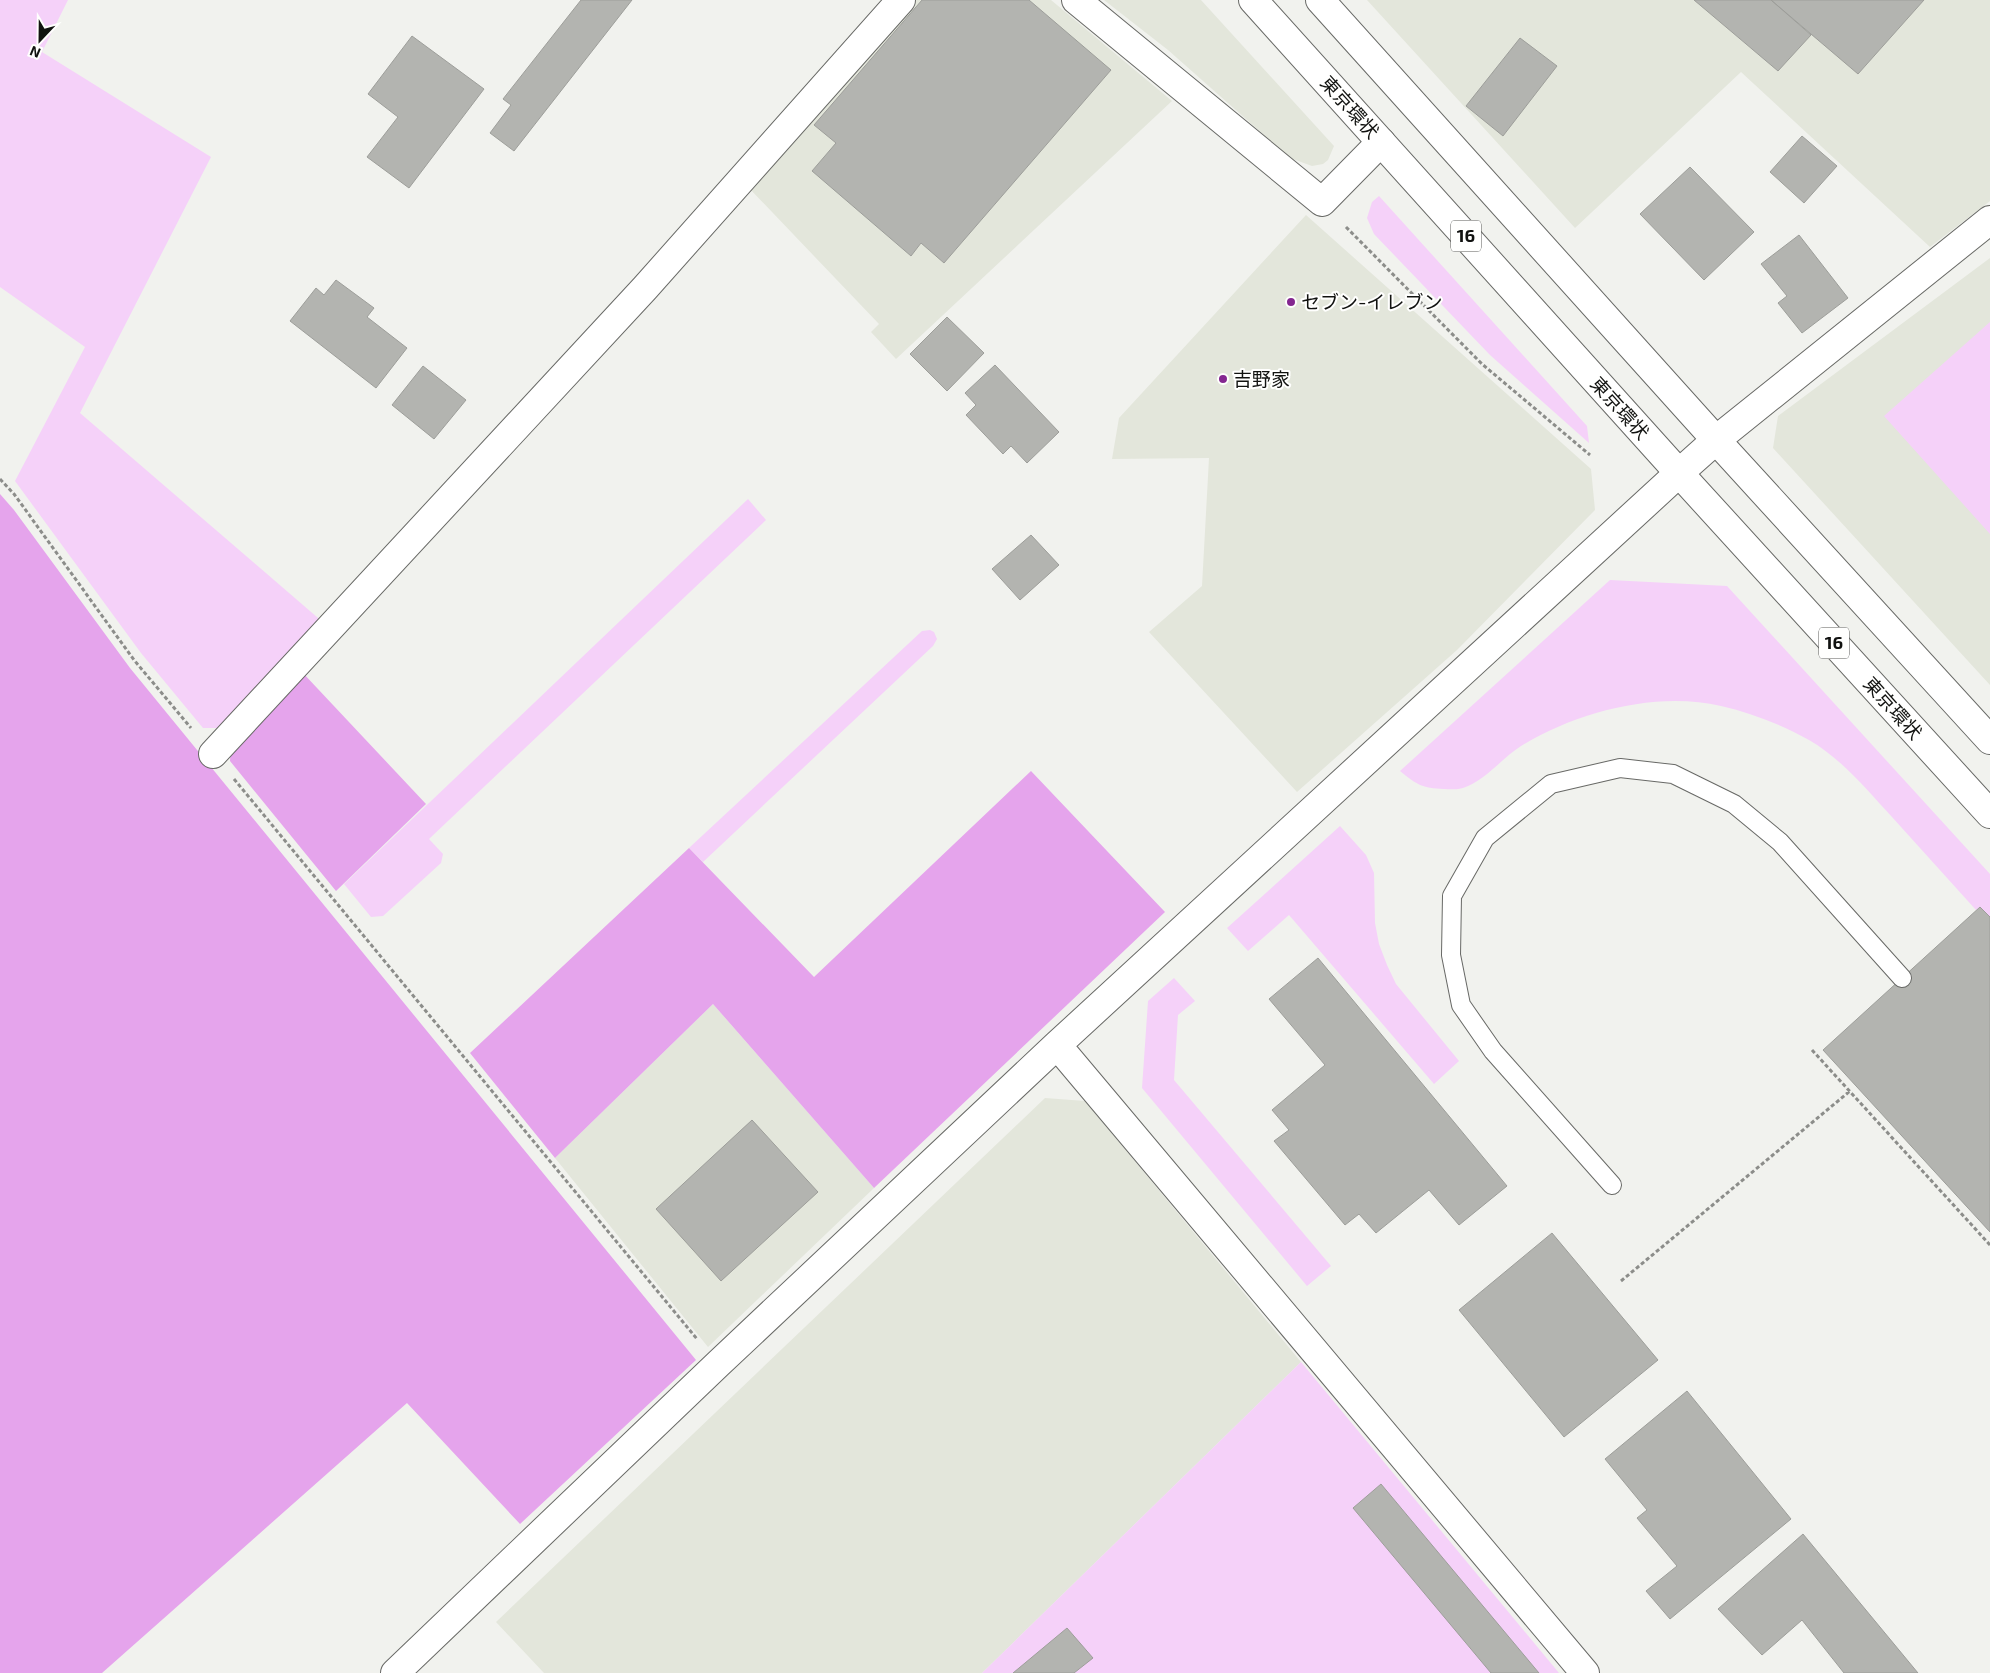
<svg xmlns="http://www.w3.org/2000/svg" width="1990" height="1673" font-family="'Exo 2','Noto Sans JP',sans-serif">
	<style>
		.built { fill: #e3e6db }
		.green { fill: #f5d1f9 }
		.forest { fill: #e5a4ec }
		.building { fill: #b3b4b0; stroke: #9d9e9a }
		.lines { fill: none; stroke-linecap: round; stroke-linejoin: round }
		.service-casing { stroke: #686966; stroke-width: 20 }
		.minor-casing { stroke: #686966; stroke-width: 30 }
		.tertiary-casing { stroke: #686966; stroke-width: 30 }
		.trunk-casing { stroke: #686966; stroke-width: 30 }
		.path { stroke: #8c8d8a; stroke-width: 3; stroke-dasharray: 4 2.5; stroke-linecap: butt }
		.service { stroke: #fff; stroke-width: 18 }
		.minor { stroke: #fff; stroke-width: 28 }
		.tertiary { stroke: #fff; stroke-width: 28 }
		.trunk { stroke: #fff; stroke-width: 28 }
		.poi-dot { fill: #842690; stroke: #fffffe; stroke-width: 2 }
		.labels { text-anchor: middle; stroke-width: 4; stroke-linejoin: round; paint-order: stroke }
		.shield { fill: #fffffe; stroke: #585957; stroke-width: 1 }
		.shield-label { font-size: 18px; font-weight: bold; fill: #111210 }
		.street-label { font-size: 19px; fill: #111210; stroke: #fffffe }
		.poi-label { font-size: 19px; fill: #111210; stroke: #fffffe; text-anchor: start }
	</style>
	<rect width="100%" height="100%" fill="#f1f2ee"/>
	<path class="built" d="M 915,0 L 1051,0 L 1172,101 L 896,359 L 871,332 L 879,324 L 749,188 Z
		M 1104,0 L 1201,0 L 1334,146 L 1328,160 L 1323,164 L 1312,166 L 1290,158 L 1168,50 Z
		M 1367,0 L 1990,0 L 1990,201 L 1930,247 L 1741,72 L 1575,228 Z
		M 1306,215 L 1591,469 L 1595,510 L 1457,650 L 1297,792 L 1149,632 L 1202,586 L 1209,458 L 1112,459 L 1119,418 Z
		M 1990,258 L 1990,685 L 1773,448 L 1778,416 Z
		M 713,1004 L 874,1188 L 708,1347 L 555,1158 Z
		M 1045,1098 L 1085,1101 L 1301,1362 L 982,1673 L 544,1673 L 496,1622 Z"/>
	<path class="green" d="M 0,0 L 68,0 L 42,52 L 211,157 L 80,413 L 325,624 L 221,728 L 203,728 L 141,653 L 15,481 L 85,347 L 0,287 Z
		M 1379,196 L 1587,426 L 1589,443 L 1490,355 L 1374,234 L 1367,218 L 1372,202 Z
		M 1990,322 L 1990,534 L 1884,416 Z
		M 748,499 L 766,520 L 429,839 L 443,854 L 441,863 L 383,916 L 371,917 L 344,884 Z
		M 1610,580 L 1727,586 L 1990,874 L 1990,917 L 1980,907 L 1976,910 C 1948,879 1920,848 1892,817 C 1867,790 1842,759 1809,740 C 1782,725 1752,713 1721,706 C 1656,691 1577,712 1521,746 C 1502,758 1485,781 1463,788 C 1457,790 1450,789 1444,789 C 1422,788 1417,785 1400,771 Z
		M 930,630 L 934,632 L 937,639 L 933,646 L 703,862 L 689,848 L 922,631 Z
		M 1340,826 L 1366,855 L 1374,873 L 1375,923 L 1379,944 L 1387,965 L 1396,984 L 1459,1061 L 1434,1084 L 1289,915 L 1248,951 L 1227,928 Z
		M 1174,978 L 1195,1001 L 1178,1015 L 1174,1080 L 1331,1266 L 1307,1286 L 1142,1088 L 1148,1001 Z
		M 1301,1362 L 1559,1673 L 982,1673 Z"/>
	<path class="forest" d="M 0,494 L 14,510 L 130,668 L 696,1360 L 520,1524 L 407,1403 L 102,1673 L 0,1673 Z
		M 302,672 L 426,804 L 336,891 L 230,761 L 231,743 Z
		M 1031,771 L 1165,912 L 874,1188 L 713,1004 L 555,1158 L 470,1053 L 689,848 L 814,977 Z"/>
	<path class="building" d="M 581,0 L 632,0 L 514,151 L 490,133 L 511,105 L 503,99 Z
		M 922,0 L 1029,0 L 1111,70 L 944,263 L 921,243 L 911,256 L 812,171 L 836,143 L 814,125 Z
		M 1694,0 L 1771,0 L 1811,35 L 1778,71 Z
		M 1771,0 L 1924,0 L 1858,74 Z
		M 412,36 L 484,89 L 409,188 L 367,157 L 398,117 L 368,94 Z
		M 1520,38 L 1557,66 L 1503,136 L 1466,106 Z
		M 1802,136 L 1837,166 L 1804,203 L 1770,172 Z
		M 1690,167 L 1754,232 L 1704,280 L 1640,214 Z
		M 1799,235 L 1848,298 L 1802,333 L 1778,303 L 1787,296 L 1761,264 Z
		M 336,280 L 374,308 L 367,317 L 407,348 L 376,388 L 290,321 L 316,288 L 324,295 Z
		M 947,317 L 984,353 L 947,391 L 910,354 Z
		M 995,365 L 1059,432 L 1027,463 L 1011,446 L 1003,454 L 966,415 L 976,405 L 965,393 Z
		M 423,366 L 466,400 L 434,439 L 392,405 Z
		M 1031,535 L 1059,565 L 1020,600 L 992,569 Z
		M 1980,907 L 1990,917 L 1990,1232 L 1823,1050 Z
		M 1318,958 L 1507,1186 L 1459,1225 L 1429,1190 L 1376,1233 L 1359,1214 L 1345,1225 L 1274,1141 L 1289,1130 L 1272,1110 L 1325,1065 L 1269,999 Z
		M 752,1120 L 818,1192 L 721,1281 L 656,1209 Z
		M 1552,1233 L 1658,1360 L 1564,1437 L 1459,1310 Z
		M 1687,1391 L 1791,1519 L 1670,1619 L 1646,1591 L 1677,1566 L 1637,1518 L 1647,1510 L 1605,1459 Z
		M 1381,1484 L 1539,1673 L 1491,1673 L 1353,1508 Z
		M 1803,1534 L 1918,1673 L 1844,1673 L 1802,1620 L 1762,1655 L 1718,1609 Z
		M 1067,1628 L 1093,1658 L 1074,1673 L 1013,1673 Z"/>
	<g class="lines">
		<defs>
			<path id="service" d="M 1612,1185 L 1493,1051 L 1461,1005 L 1451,955 L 1452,896 L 1485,838 L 1551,784 L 1620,768 L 1673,774 L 1734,804 L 1780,842 L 1902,978"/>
			<path id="minor" d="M 1076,0 L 1322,202 L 1381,142
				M 213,754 L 645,288 L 901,0"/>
			<path id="tertiary" d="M 1057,1045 L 1585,1673
				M 395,1673 L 718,1364 L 1057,1045 L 1679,473 L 1716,440 L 1990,220"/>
			<path id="trunk" d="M 1253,0 L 1679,473 L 1990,814
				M 1320,0 L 1716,440 L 1990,740"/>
		</defs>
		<use href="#service" class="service-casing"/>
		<use href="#minor" class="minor-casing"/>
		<use href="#tertiary" class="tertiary-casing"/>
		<use href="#trunk" class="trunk-casing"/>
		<path class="path" d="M 1346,227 L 1482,364 L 1590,455
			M 0,479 L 14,494 L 134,660 L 191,728
			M 234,779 L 697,1339
			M 1812,1050 L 1990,1245
			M 1621,1281 L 1850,1091"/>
		<use href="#service" class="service"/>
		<use href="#minor" class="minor"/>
		<use href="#tertiary" class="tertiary"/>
		<use href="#trunk" class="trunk"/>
	</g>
	<g class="poi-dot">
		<circle cx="1291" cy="302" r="5"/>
		<circle cx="1223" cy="379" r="5"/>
	</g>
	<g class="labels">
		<g class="shield">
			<rect x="1451" y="220.5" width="30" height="31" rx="4"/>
			<rect x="1819" y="627.5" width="30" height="31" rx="4"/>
		</g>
		<g class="shield-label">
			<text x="1466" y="242">16</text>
			<text x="1834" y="649">16</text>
		</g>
		<g class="street-label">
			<text transform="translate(1350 107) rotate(48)" y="7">東京環状</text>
			<text transform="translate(1620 408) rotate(48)" y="7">東京環状</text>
			<text transform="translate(1893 708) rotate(48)" y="7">東京環状</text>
		</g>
		<g class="poi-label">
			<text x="1301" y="309">セブン-イレブン</text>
			<text x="1233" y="386">吉野家</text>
		</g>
	</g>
	<g transform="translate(40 40) rotate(202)" stroke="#fffffe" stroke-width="4" paint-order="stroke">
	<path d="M0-4L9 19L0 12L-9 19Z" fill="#111210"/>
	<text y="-8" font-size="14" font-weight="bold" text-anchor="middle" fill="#111210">N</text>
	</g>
</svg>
